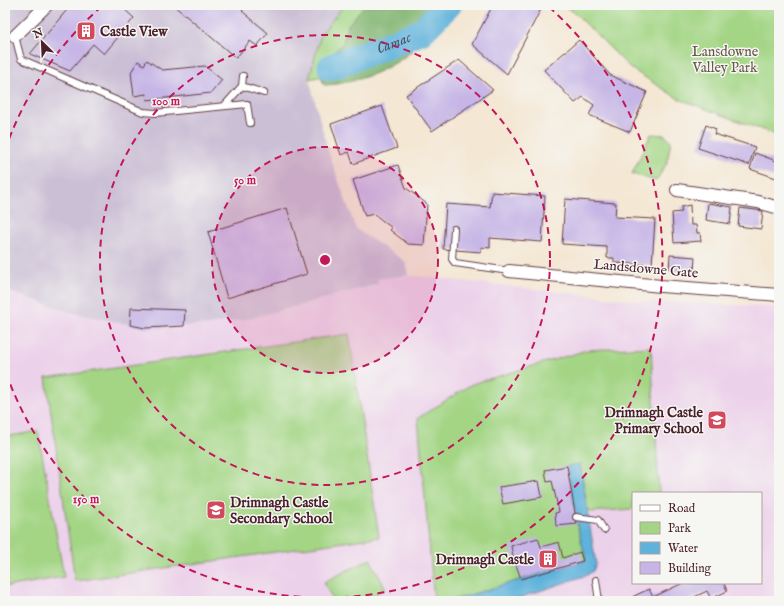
<svg xmlns="http://www.w3.org/2000/svg" width="784" height="606" font-family="'IM FELL English',serif">
	<style>
		.built { fill: #ecd1ea }
		.industrial { fill: #cbbfd5 }
		.green { fill: #a3d584; stroke: #767a58 }
		.forest { fill: #82b672; stroke: #666a4e }
		.water { fill: #5fb2db; stroke: #546883 }
		.lines { fill: none; stroke-linecap: round; stroke-linejoin: round }
		.river { stroke: #5fb2db; stroke-width: 27 }
		.building { fill: #c6b5e6 }
		.service-casing { stroke: #643d44; stroke-width: 8 }
		.minor-casing { stroke: #643d44; stroke-width: 14 }
		.service { stroke: #fff; stroke-width: 6 }
		.minor { stroke: #fff; stroke-width: 12 }
		.ring { fill: none; stroke: #c2185b; stroke-width: 2; stroke-dasharray: 7 5 }
		.labels { text-anchor: middle; stroke-width: 3; stroke-linejoin: round; paint-order: stroke }
		.poi-label { font-size: 14px; font-weight: bold; fill: #4a1f2b; stroke: #f6f6f2; text-anchor: start }
		.park-label { font-size: 14px; fill: #655646; stroke: #f6f6f2 }
		.street-label { font-size: 14px; fill: #4a1f2b; stroke: #f6f6f2 }
		.water-label { font-size: 15px; font-style: italic; fill: #515269; stroke: #f6f6f2 }
		.centre { fill: #c2185b; stroke: #f6f6f2; stroke-width: 2 }
		.ring-label { font-size: 12px; text-anchor: middle; font-weight: bold; fill: #c2185b; stroke: #f6f6f2; stroke-width: 3; stroke-linejoin: round; paint-order: stroke }
	</style>
	<rect width="100%" height="100%" fill="#f6f6f2"/>
	<filter id="ink" filterUnits="userSpaceOnUse"><feTurbulence type="fractalNoise" baseFrequency=".025" numOctaves="2"/><feDisplacementMap in="SourceGraphic" scale="8" xChannelSelector="R" yChannelSelector="G"/><feConvolveMatrix kernelMatrix="1 2 1 2 8 2 1 2 1" color-interpolation-filters="sRGB"/></filter>
	<filter id="wash" filterUnits="userSpaceOnUse"><feTurbulence type="fractalNoise" baseFrequency=".012" numOctaves="4" result="noise"/><feDisplacementMap in="SourceGraphic" scale="16" xChannelSelector="R" yChannelSelector="G"/><feGaussianBlur stdDeviation="0.9" result="paint"/><feColorMatrix in="noise" values="0 0 0 0 0 0 0 0 0 0 0 0 0 0 0 0 0 1.4 0 .05"/><feComposite in="paint" operator="in"/></filter>
	<g filter="url(#wash)">
		<rect width="100%" height="100%" fill="#f4e7d3"/>
		<path class="built" d="M 408,275 L 650,302 L 662,302 L 779,307 L 779,601 L 510,601 L 587,575 L 593,571 L 588,512 L 633,509 L 633,583 L 761,583 L 761,493 L 659,493 L 651,347 L 418,418 L 434,601 L 5,601 L 5,290 L 66,311 L 145,328 L 207,325 L 252,318 L 378,284 L 376,279 Z"/>
		<path class="industrial" d="M 5,5 L 344,5 L 321,34 L 309,79 L 329,154 L 356,229 L 406,262 L 408,275 L 377,279 L 378,284 L 252,318 L 207,325 L 145,328 L 66,311 L 5,290 Z"/>
		<path class="green" d="M 344,5 L 464,5 L 450,21 L 381,64 L 309,79 L 321,34 Z
			M 562,5 L 779,5 L 779,136 L 679,99 L 630,68 L 575,13 Z
			M 651,134 L 664,135 L 671,141 L 667,163 L 656,181 L 632,174 Z
			M 349,334 L 379,537 L 75,581 L 46,378 Z
			M 651,347 L 659,493 L 633,493 L 633,509 L 588,512 L 580,465 L 577,524 L 586,560 L 450,601 L 434,601 L 418,418 L 472,384 L 587,350 Z
			M 38,431 L 64,577 L 5,587 L 5,437 Z
			M 370,559 L 386,589 L 362,601 L 333,601 L 324,582 Z"/>
		<path class="forest" d="M 365,5 L 432,5 L 434,23 C 430,29 427,36 422,41 C 399,67 358,84 324,85 L 321,77 L 326,61 L 343,43 L 348,25 Z"/>
		<path class="water" d="M 580,464 L 596,564 L 593,571 L 587,575 L 510,601 L 450,601 L 586,560 L 577,524 L 567,466 Z"/>
		<g class="lines">
			<path class="river" id="s1" d="M 331,67 L 421,32 L 448,5"/>
		</g>
		<g id="blocks">
			<path class="building" d="M 71,5 L 126,5 L 123,8 L 134,18 L 104,54 L 93,44 L 70,71 L 30,54 Z
				M 173,5 L 244,5 L 246,7 L 242,11 L 268,33 L 257,46 L 250,41 L 236,58 Z
				M 493,5 L 534,5 L 541,9 L 507,74 L 472,44 Z
				M 579,40 L 610,75 L 647,92 L 630,132 L 589,115 L 594,105 L 583,97 L 575,103 L 544,70 Z
				M 147,60 L 162,70 L 205,66 L 222,80 L 211,93 L 147,100 L 146,94 L 134,96 L 131,72 L 138,61 L 144,65 Z
				M 459,60 L 493,90 L 432,131 L 406,95 Z
				M 382,106 L 397,148 L 353,164 L 349,152 L 341,155 L 331,124 Z
				M 706,125 L 716,129 L 714,134 L 755,147 L 749,165 L 698,148 Z
				M 755,153 L 779,162 L 779,179 L 750,169 Z
				M 398,165 L 406,188 L 427,204 L 424,245 L 408,244 L 390,230 L 392,228 L 374,214 L 365,216 L 353,180 Z
				M 492,192 L 545,196 L 542,242 L 490,238 L 490,248 L 481,247 L 481,252 L 443,249 L 446,204 L 490,207 Z
				M 565,199 L 616,203 L 615,217 L 655,219 L 652,265 L 614,263 L 614,258 L 607,258 L 607,247 L 562,244 Z
				M 708,203 L 732,207 L 730,224 L 706,220 Z
				M 690,205 L 691,225 L 696,225 L 697,233 L 700,233 L 701,241 L 674,243 L 672,213 L 682,212 L 681,207 Z
				M 287,208 L 307,274 L 227,298 L 208,232 Z
				M 740,208 L 763,211 L 761,229 L 738,226 Z
				M 670,255 L 695,257 L 694,271 L 669,269 Z
				M 131,308 L 185,310 L 184,326 L 145,328 L 130,325 Z
				M 567,466 L 577,524 L 556,526 L 555,513 L 559,512 L 552,481 L 547,482 L 545,470 Z
				M 539,481 L 542,497 L 503,504 L 499,487 Z
				M 538,538 L 541,547 L 559,542 L 563,558 L 580,552 L 583,561 L 521,579 L 513,556 L 511,546 Z
				M 683,583 L 724,583 L 727,591 L 711,599 L 707,591 L 686,601 L 634,601 L 632,597 L 649,589 L 653,597 Z"/>
		</g>
	</g>
	<g filter="url(#ink)">
		<use href="#blocks" fill-opacity="0" stroke="#643d44" stroke-width="1"/>
		<g class="lines">
			<defs>
				<path id="service" d="M 15,36 L 21,59 L 143,112 L 155,113 L 247,104 L 250,123
					M 242,86 L 243,76
					M 225,105 L 242,86 L 264,93
					M 454,229 L 452,259 L 455,263 L 509,271
					M 576,517 L 598,520 L 604,530
					M 596,580 L 599,601"/>
				<path id="minor" d="M 15,36 L 47,5
					M 677,190 L 758,202 L 779,208
					M 509,271 L 661,286 L 779,295"/>
			</defs>
			<use href="#service" class="service-casing"/>
			<use href="#minor" class="minor-casing"/>
			<use href="#service" class="service"/>
			<use href="#minor" class="minor"/>
		</g>
	</g>
	<circle cx="325" cy="260" r="113" fill="#c2185b" fill-opacity=".12"/>
	<g class="ring">
		<circle cx="325" cy="260" r="113"/>
		<circle cx="325" cy="260" r="225"/>
		<path d="M5 150A338 338 0 0 1 101 7M549 7A338 338 0 1 1 5 370"/>
	</g>
	<defs>
		<symbol id="building-square" viewBox="-11 -11 22 22"><rect x="-9" y="-9" width="18" height="18" rx="4" fill="#d1495b" stroke="#f6f6f2"/><path d="M-4-6H4V6H1V3H-1V6H-4ZM-2.5-4.3h1.7v1.8h-1.7ZM.8-4.3h1.7v1.8H.8ZM-2.5-1h1.7V.8h-1.7ZM.8-1h1.7V.8H.8Z" fill="#fff"/></symbol>
		<symbol id="school-square" viewBox="-11 -11 22 22"><rect x="-9" y="-9" width="18" height="18" rx="4" fill="#d1495b" stroke="#f6f6f2"/><path d="M0-5L7-2L0 1L-7-2ZM-4 1L0 2.5L4 1V4Q0 6-4 4Z" fill="#fff"/></symbol>
	</defs>
	<g fill-rule="evenodd">
		<use href="#building-square" x="75" y="20" width="22" height="22"/>
		<use href="#school-square" x="706" y="409" width="22" height="22"/>
		<use href="#school-square" x="205" y="499" width="22" height="22"/>
		<use href="#building-square" x="537" y="548" width="22" height="22"/>
	</g>
	<g class="labels">
		<g class="poi-label">
			<text x="100" y="36">Castle View</text>
			<text x="703" y="417" text-anchor="end">Drimnagh Castle<tspan x="703" dy="16">Primary School</tspan></text>
			<text x="230" y="507">Drimnagh Castle<tspan x="230" dy="16">Secondary School</tspan></text>
			<text x="534" y="564" text-anchor="end">Drimnagh Castle</text>
		</g>
		<g class="park-label">
			<text x="725" y="56">Lansdowne<tspan x="725" dy="16">Valley Park</tspan></text>
		</g>
		<g class="street-label">
			<text transform="translate(646 268) rotate(5)" y="5">Landsdowne Gate</text>
		</g>
		<g class="water-label">
			<text dy="5" stroke="none"><textPath href="#s1" startOffset="67">Camac</textPath></text>
		</g>
	</g>
	<circle cx="325" cy="260" r="6" class="centre"/>
	<g class="ring-label">
		<text x="166" y="105">100 m</text>
		<text x="245" y="184">50 m</text>
		<text x="86" y="503">150 m</text>
	</g>
	<rect width="784" height="606" fill="none" stroke="#f6f6f2" stroke-width="20"/>
	<rect x="632" y="492" width="130" height="92" fill="#f6f6f2" stroke="#b1a0a2"/>
	<rect x="640" y="505" width="20" height="6" fill="#ffffff" stroke="#b1a0a2"/>
	<text x="668" y="512" font-size="12" fill="#4a1f2b">Road</text>
	<rect x="640" y="522" width="20" height="12" fill="#a3d584" stroke="#b1a0a2"/>
	<text x="668" y="532" font-size="12" fill="#4a1f2b">Park</text>
	<rect x="640" y="542" width="20" height="12" fill="#5fb2db" stroke="#b1a0a2"/>
	<text x="668" y="552" font-size="12" fill="#4a1f2b">Water</text>
	<rect x="640" y="562" width="20" height="12" fill="#c6b5e6" stroke="#b1a0a2"/>
	<text x="668" y="572" font-size="12" fill="#4a1f2b">Building</text>
	<g transform="translate(42 42) rotate(336)" stroke="#f6f6f2" stroke-width="3" paint-order="stroke">
	<path d="M0-3L7 15L0 10L-7 15Z" fill="#4a1f2b"/>
	<text y="-6" font-size="11" font-weight="bold" text-anchor="middle" fill="#4a1f2b">N</text>
	</g>
</svg>
